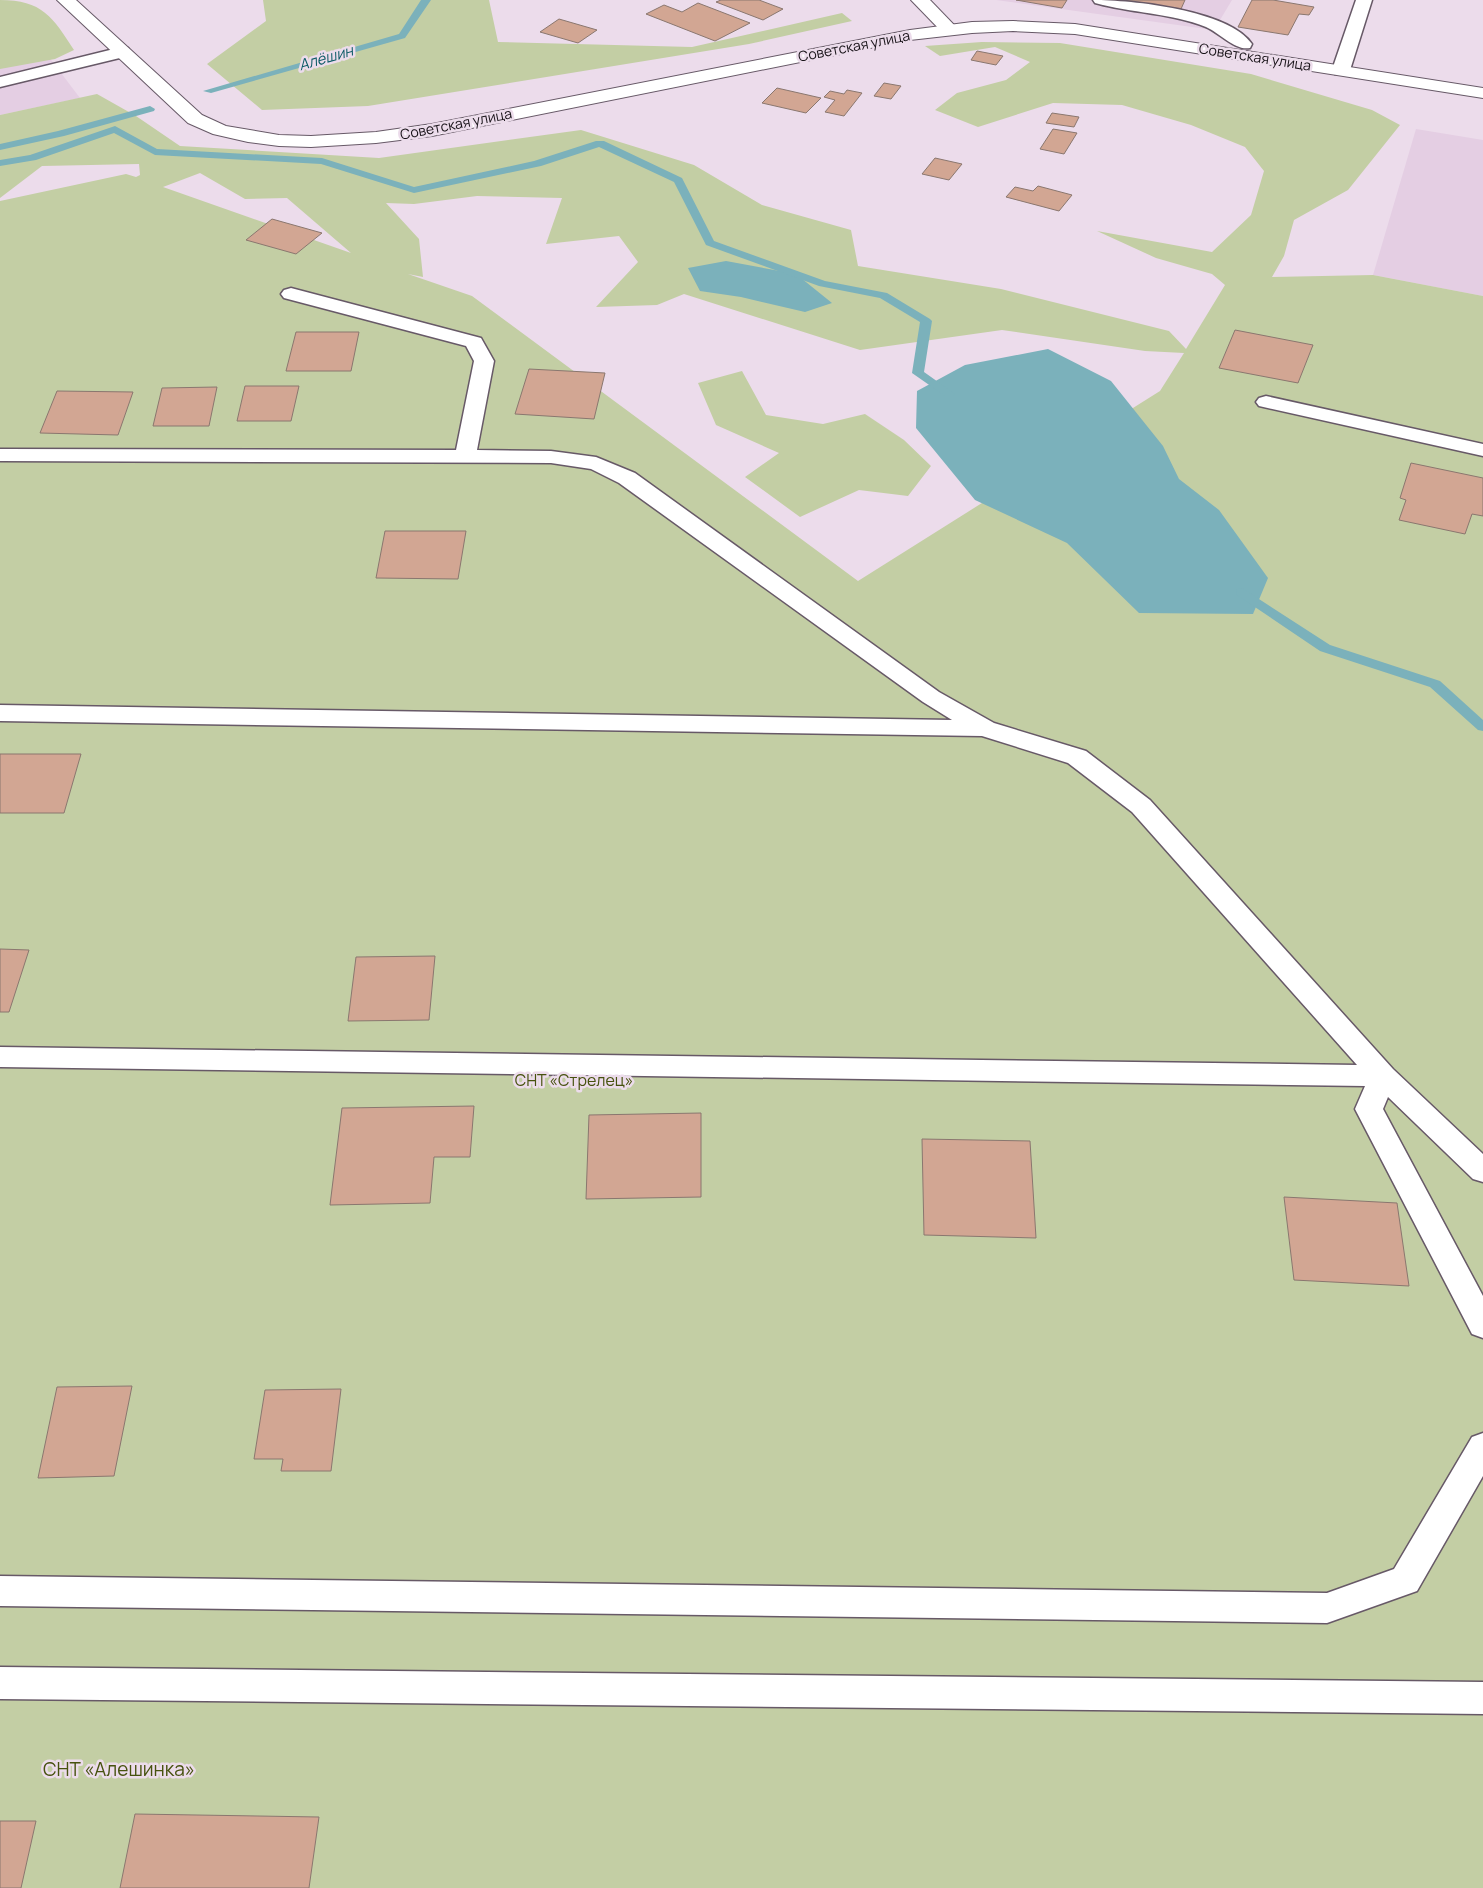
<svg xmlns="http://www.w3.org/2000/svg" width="1483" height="1888" font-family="Manrope,sans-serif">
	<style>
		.built { fill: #e4cee3 }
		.green { fill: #c3cea4; fill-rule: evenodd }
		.water { fill: #7bb1bb }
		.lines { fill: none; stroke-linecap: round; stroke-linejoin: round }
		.stream { fill: #7bb1bb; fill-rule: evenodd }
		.building { fill: #d2a693; stroke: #8a776f }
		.lane-casing { stroke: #675967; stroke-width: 3 }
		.street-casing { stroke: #675967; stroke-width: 2 }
		.secondary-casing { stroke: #675967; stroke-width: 2 }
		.lane { fill: #fff; fill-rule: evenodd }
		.street { fill: #fff; fill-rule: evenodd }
		.secondary { fill: #fff; fill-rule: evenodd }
		.labels { text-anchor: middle; stroke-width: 5; stroke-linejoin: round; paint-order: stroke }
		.far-street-label { font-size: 14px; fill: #161116; stroke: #ecdceb }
		.far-water-label { font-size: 15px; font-style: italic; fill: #0b5a65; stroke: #ecdceb }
		.park-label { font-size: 16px; fill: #47520f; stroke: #ecdceb }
		.near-park-label { font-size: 19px; fill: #47520f; stroke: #ecdceb }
	</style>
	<rect width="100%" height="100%" fill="#ecdceb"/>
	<path class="built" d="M 996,0 L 1232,0 L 1214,30 Z
		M 36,40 L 80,98 L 0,115 L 0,48 Z
		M 1416,129 L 1483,140 L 1483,296 L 1373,275 Z"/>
	<path class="green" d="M 0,0 C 42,0 53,17 74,50 L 55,59 L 0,69 Z
		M 263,0 L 489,0 L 498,42 L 692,47 L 842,13 L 852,21 L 749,44 L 368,106 L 262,110 L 207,64 L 266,21 Z
		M 982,42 L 1060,43 L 1251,74 L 1372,110 L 1400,125 L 1348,190 L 1294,220 L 1284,256 L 1272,277 L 1373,275 L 1483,296 L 1483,1888 L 0,1888 L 0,201 L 126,174 L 136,177 L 140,175 L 139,164 L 42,166 L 0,198 L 0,115 L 97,94 L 136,116 L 180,146 L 379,158 L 581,130 L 694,165 L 762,205 L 851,230 L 858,266 L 1001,289 L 1169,331 L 1186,349 L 1225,285 L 1212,274 L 1156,258 L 1097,231 L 1212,252 L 1251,215 L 1264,171 L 1245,147 L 1191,125 L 1122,105 L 1053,103 L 978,127 L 935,110 L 957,93 L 1006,80 L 1030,62 L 995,47 L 940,56 L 925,46 ZM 200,173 L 245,199 L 287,198 L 351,253 L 163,187 ZM 477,196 L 562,198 L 546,244 L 619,236 L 638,262 L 596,307 L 657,305 L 684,294 L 860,350 L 1002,330 L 1145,351 L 1184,353 L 1160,391 L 858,581 L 472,296 L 408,274 L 423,277 L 419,239 L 386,203 L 414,204 Z
		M 742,371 L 766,415 L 823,424 L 865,414 L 904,440 L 931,466 L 908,496 L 859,490 L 800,517 L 745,477 L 779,453 L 716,425 L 698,383 Z"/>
	<path class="water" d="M 726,261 L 796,274 L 832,303 L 805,312 L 741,297 L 700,291 L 688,268 Z
		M 1048,349 L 1111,381 L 1163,446 L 1179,479 L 1219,510 L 1268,578 L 1253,614 L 1139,613 L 1067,543 L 975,500 L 916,428 L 917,391 L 965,365 Z"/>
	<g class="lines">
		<path class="stream" d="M 421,0 L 431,0 L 405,38 L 211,93 L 203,91 L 399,34 Z
			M 150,106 L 155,109 L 154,111 L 64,136 L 0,150 L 0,144 L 58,131 Z
			M 115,126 L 157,149 L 322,158 L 414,187 L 534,161 L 596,141 L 604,141 L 682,178 L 714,241 L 825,281 L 887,293 L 930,319 L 932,321 L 924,372 L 955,394 L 953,396 L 945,396 L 912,373 L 920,322 L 880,298 L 819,286 L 706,245 L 674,182 L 599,147 L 541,166 L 414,193 L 321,164 L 155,155 L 114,133 L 36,160 L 0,166 L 0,160 L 30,155 Z
			M 1242,588 L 1330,645 L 1440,681 L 1483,720 L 1483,731 L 1478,730 L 1430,687 L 1320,651 L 1237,595 L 1236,592 L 1237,589 Z"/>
	</g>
	<path class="building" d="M 721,0 L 759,0 L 783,9 L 763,20 L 716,2 Z
		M 1016,0 L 1067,0 L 1062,8 Z
		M 1119,0 L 1185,0 L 1181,9 Z
		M 1252,0 L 1273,0 L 1314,7 L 1309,15 L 1299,14 L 1288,35 L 1238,27 Z
		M 698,3 L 750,23 L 715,41 L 646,14 L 664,5 L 682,12 Z
		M 559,19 L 597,30 L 578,43 L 540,32 Z
		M 977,51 L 1003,56 L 996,65 L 971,60 Z
		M 884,83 L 901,86 L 891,99 L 874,96 Z
		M 777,88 L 821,98 L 806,113 L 762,103 Z
		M 847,90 L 862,93 L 844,116 L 825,112 L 835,100 L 824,97 L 830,91 L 844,94 Z
		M 1052,113 L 1079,117 L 1074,127 L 1046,123 Z
		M 1053,129 L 1077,133 L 1064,154 L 1040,149 Z
		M 935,158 L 962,164 L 949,180 L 922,174 Z
		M 1038,186 L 1072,195 L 1059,211 L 1006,197 L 1015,187 L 1033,191 Z
		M 272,219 L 322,233 L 296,254 L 246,240 Z
		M 1235,330 L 1313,345 L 1298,383 L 1219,368 Z
		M 296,332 L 359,332 L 351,371 L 286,371 Z
		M 529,369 L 605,373 L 594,419 L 515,414 Z
		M 245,386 L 299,386 L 291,421 L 237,421 Z
		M 217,387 L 209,426 L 153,426 L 162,388 Z
		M 57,391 L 133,392 L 118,435 L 40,433 Z
		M 1411,463 L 1483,478 L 1483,516 L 1472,514 L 1465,534 L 1399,520 L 1406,500 L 1400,498 Z
		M 385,531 L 466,531 L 458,579 L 376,578 Z
		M 0,754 L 81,754 L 64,813 L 0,813 Z
		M 0,949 L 29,950 L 9,1012 L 0,1012 Z
		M 435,956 L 429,1020 L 348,1021 L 356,957 Z
		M 474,1106 L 470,1157 L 434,1157 L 430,1203 L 330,1205 L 342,1108 Z
		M 701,1113 L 701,1197 L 586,1199 L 589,1115 Z
		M 922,1139 L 1030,1141 L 1036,1238 L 924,1235 Z
		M 1284,1197 L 1397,1203 L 1409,1286 L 1294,1280 Z
		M 132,1386 L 114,1476 L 38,1478 L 57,1387 Z
		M 341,1389 L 331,1471 L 281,1471 L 283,1459 L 254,1459 L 265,1390 Z
		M 135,1814 L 319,1817 L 309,1888 L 120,1888 Z
		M 0,1821 L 36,1821 L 21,1888 L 0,1888 Z"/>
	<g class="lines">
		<defs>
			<path id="lane" d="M 1093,0 C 1132,0 1229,10 1252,44 L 1250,48 C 1235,51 1220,33 1206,27 C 1171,13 1131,13 1095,3 Z
				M 1356,0 L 1372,0 L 1350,70 L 1347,74 L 1335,74 L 1332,70 Z
				M 122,47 L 128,48 L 130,52 L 128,56 L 0,87 L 0,77 Z
				M 291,288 L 481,338 L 494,361 L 477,450 L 551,451 L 596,457 L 635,473 L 939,692 L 994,723 L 1086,751 L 1150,800 L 1393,1069 L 1483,1154 L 1483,1182 L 1473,1179 L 1388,1097 L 1383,1109 L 1483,1296 L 1483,1338 L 1472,1334 L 1355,1109 L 1365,1086 L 0,1067 L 0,1047 L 1357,1065 L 1132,812 L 1068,763 L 982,736 L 0,721 L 0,705 L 952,720 L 923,702 L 619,483 L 591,469 L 551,463 L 0,461 L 0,449 L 456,450 L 474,361 L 466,346 L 284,298 L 281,294 L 284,290 Z
				M 1266,396 L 1483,444 L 1483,456 L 1259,406 L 1256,402 L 1259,398 Z
				M 1483,1433 L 1483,1476 L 1417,1591 L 1327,1623 L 0,1606 L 0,1576 L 1327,1593 L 1394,1569 L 1472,1437 Z
				M 0,1667 L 1483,1682 L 1483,1714 L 0,1699 Z"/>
			<path id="street" d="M 911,0 L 930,0 L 958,29 L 955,33 L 943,33 Z"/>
			<path id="secondary" d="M 57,0 L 76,0 L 202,115 L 226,126 L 279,135 L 311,136 L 376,132 L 432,124 L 910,30 L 972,22 L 1013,21 L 1075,24 L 1483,88 L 1483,98 L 1075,34 L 1013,31 L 972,33 L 910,40 L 432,136 L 376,143 L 311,147 L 279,146 L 248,142 L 213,134 L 188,123 Z"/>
		</defs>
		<use href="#lane" class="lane-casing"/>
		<use href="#street" class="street-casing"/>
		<use href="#secondary" class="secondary-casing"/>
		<use href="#lane" class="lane"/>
		<use href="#street" class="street"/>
		<use href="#secondary" class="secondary"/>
	</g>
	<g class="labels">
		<g class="far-street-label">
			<text transform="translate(854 46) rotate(-11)" y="5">Советская улица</text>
			<text transform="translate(1255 57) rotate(9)" y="5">Советская улица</text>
			<text transform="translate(456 124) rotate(-11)" y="5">Советская улица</text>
		</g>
		<g class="far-water-label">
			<text transform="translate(326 58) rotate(-16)" y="5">Алёшин</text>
		</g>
		<g class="park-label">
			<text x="574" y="1086">СНТ «Стрелец»</text>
		</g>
		<g class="near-park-label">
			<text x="119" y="1776">СНТ «Алешинка»</text>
		</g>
	</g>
</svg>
